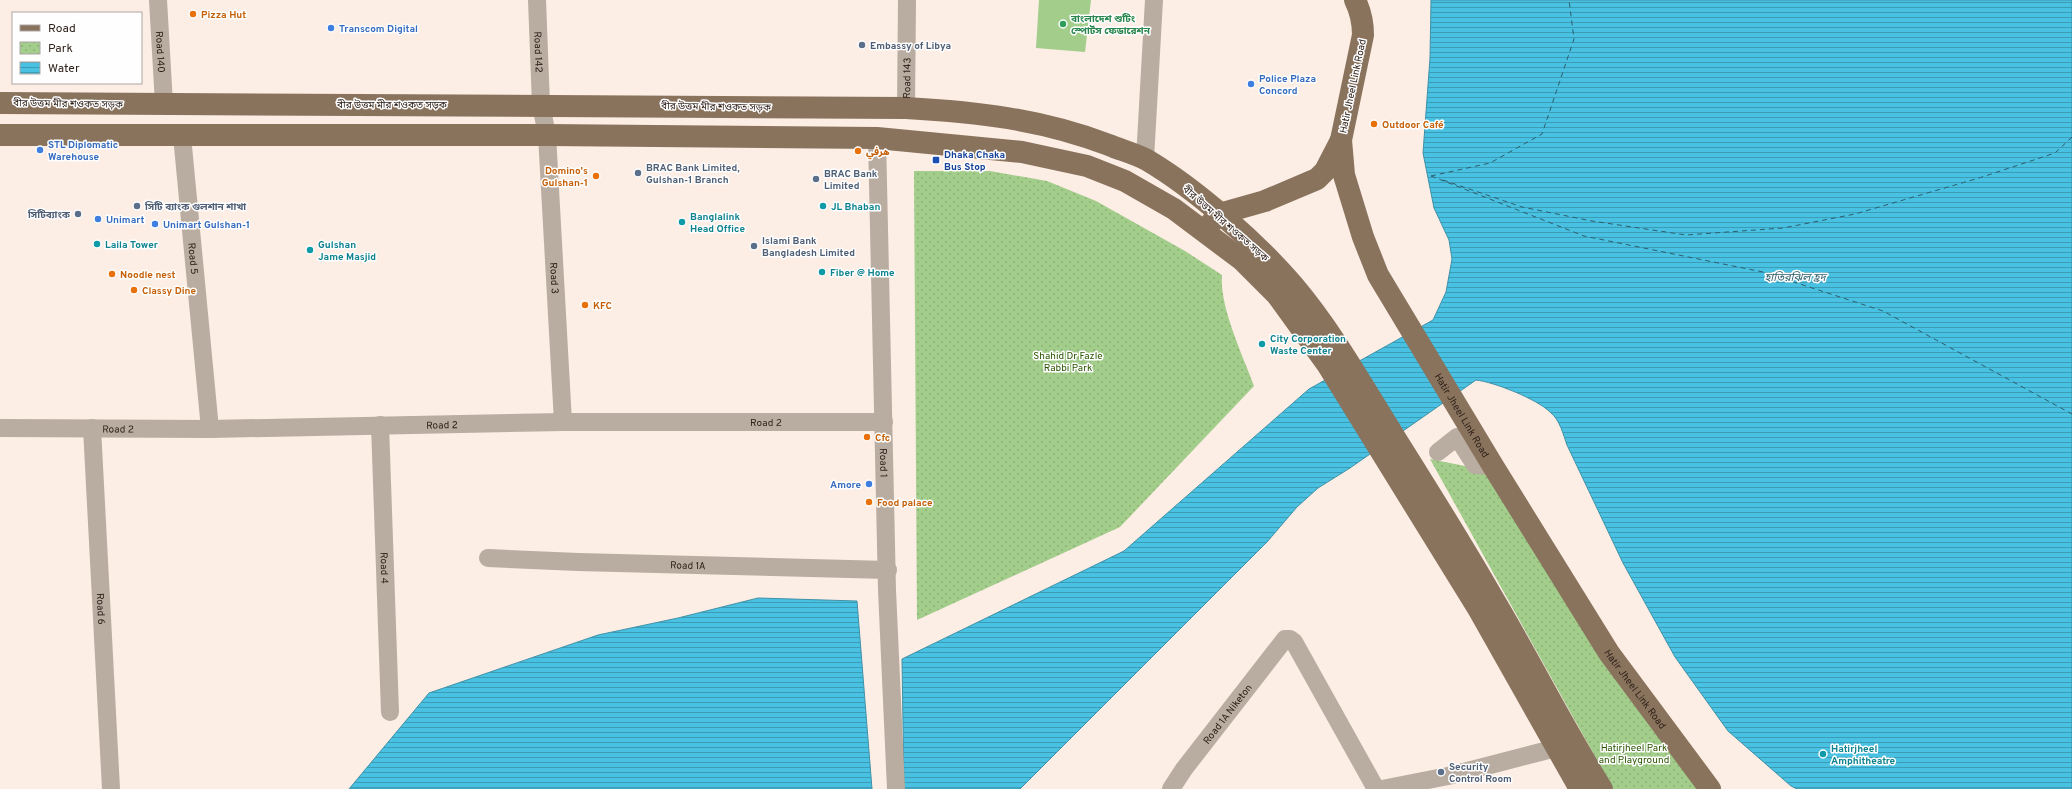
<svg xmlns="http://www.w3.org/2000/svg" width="2072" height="789" font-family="Overpass,'Noto Sans Arabic','Noto Sans Bengali',sans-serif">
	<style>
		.park { fill: url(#park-dots) }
		.pitch { fill: #a3cd8b }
		.water { fill: url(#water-rules); stroke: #4191a6 }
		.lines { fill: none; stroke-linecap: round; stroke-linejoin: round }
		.ferry { stroke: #2e5f6e; stroke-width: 1; stroke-dasharray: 5 4; stroke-linecap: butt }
		.minor { stroke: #b9aca0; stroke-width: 18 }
		.major { stroke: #89735d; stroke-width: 22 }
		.food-dot { fill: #e8710a; stroke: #fefefe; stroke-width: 1.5 }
		.leisure-dot { fill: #2e9e5b; stroke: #fefefe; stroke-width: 1.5 }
		.shop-dot { fill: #3f7fe0; stroke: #fefefe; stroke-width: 1.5 }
		.service-dot { fill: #5c6f8a; stroke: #fefefe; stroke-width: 1.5 }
		.transit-dot { fill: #1a4fb4; stroke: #fefefe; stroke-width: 1.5 }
		.culture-dot { fill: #0f9aa8; stroke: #fefefe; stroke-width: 1.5 }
		.labels { text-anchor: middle; stroke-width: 3; stroke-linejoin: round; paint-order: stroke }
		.food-label { font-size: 10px; font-weight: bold; fill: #c56008; stroke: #fefefe; text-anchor: start }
		.leisure-label { font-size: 10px; font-weight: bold; fill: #27864d; stroke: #fefefe; text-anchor: start }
		.shop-label { font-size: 10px; font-weight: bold; fill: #366cbe; stroke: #fefefe; text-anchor: start }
		.service-label { font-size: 10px; font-weight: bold; fill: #4e5e75; stroke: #fefefe; text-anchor: start }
		.street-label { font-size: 10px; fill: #30221b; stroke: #fefefe }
		.transit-label { font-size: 10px; font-weight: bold; fill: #164399; stroke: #fefefe; text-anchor: start }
		.culture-label { font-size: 10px; font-weight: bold; fill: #0d838f; stroke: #fefefe; text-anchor: start }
		.park-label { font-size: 10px; fill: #2a5400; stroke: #fefefe }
		.water-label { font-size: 11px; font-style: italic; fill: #2e5f6e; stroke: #fefefe }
	</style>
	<defs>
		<pattern id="park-dots" width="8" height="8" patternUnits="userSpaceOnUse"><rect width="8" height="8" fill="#a3cd8b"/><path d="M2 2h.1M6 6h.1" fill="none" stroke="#8db077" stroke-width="1.8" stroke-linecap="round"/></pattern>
		<pattern id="water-rules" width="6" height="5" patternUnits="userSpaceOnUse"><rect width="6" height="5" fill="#48c1e2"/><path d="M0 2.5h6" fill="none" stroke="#3c9cb6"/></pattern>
	</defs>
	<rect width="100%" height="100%" fill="#fcede5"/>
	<path class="park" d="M 914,171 L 990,171 L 1047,181 L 1096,201 L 1185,251 L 1222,275 C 1219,306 1243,356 1254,386 L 1120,527 L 917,620 Z
		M 1430,459 L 1485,470 L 1702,789 L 1613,789 Z"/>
	<path class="pitch" d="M 1039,0 L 1091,0 L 1085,52 L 1036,48 Z"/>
	<path class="water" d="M 1431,0 L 2072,0 L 2072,789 L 1797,789 L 1791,786 L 1728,731 L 1675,657 L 1623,563 L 1567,445 C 1563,434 1560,420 1550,412 C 1537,399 1494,382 1476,380 L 1350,468 L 1318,488 L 1297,507 L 1267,542 L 1020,789 L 904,789 L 902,659 L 1124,551 L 1309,389 L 1433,320 L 1446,292 L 1452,259 L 1449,240 L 1434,208 L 1423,153 L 1430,58 Z
		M 758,598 L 857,601 L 872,789 L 349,789 L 429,693 L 598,635 L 678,618 Z"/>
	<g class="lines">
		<path class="ferry" d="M 1431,176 L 1584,236 L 1763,272 L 1883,311 L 2072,414
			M 1431,176 L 1490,163 L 1542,134 L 1574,39 L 1569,0
			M 1443,180 L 1522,207 L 1592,221 L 1686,235 L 1783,228 L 1855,214 L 1979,178 L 2055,153 L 2072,137"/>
		<g class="minor">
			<path id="s1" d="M 158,0 L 164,104"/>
			<path id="s2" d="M 537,0 L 541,105 L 547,135 L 563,422"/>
			<path id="s3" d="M 906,108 L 907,0"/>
			<path id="s4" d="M 182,136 L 210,429"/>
			<path id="s5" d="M 877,138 L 887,590 L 896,789"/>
			<path d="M 1145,159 L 1154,0"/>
			<path id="s6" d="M 380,425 L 390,712"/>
			<path id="s7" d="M 0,428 L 210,429 L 563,422 L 884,422"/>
			<path id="s8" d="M 92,428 L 111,789"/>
			<path d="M 1438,452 L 1457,437 L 1475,465 L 1493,466"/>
			<path id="s9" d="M 488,558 L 578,562 L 888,570"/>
			<path id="s10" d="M 1171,789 L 1184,769 L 1285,639 L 1290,639 L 1294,642 L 1376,789"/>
			<path d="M 1382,789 L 1448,776 L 1556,748 L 1569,742"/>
		</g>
		<g class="major">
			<path id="s11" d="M 1355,0 C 1361,12 1363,21 1363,35 L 1341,140 L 1344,175 L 1363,237 L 1378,275 L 1493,466 L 1609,653 L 1710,789"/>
			<path d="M 0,103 L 906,108 C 977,112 1041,119 1109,145 C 1121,150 1136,154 1147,160 C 1196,189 1256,242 1293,285 C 1332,331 1362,385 1394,436 C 1428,490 1462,544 1494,600 C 1531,662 1563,727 1602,789"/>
			<path d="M 0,135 L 547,135 L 877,138 L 1022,152 L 1087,166 L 1125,181 L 1174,209 L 1242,260 L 1277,295 L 1327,364 L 1479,610 L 1580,789"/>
			<path d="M 1211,223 L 1219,214 L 1265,201 L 1317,179 L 1325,171 L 1341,140"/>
		</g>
	</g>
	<g class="food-dot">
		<circle cx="193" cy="14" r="4"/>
		<circle cx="1374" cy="124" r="4"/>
		<circle cx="858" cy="151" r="4"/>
		<circle cx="596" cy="176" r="4"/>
		<circle cx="112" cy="274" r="4"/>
		<circle cx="134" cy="290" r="4"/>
		<circle cx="585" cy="305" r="4"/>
		<circle cx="867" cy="437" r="4"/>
		<circle cx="869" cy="502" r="4"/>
	</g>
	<circle class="leisure-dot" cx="1063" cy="24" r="4"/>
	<g class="shop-dot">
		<circle cx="331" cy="28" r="4"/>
		<circle cx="1251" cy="84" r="4"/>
		<circle cx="40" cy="150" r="4"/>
		<circle cx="98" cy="219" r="4"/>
		<circle cx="155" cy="224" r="4"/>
		<circle cx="869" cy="484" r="4"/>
	</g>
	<g class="service-dot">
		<circle cx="862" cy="45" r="4"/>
		<circle cx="638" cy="173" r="4"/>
		<circle cx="816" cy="179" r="4"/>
		<circle cx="137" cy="206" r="4"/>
		<circle cx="78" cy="214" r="4"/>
		<circle cx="754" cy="246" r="4"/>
		<circle cx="1441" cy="772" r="4"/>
	</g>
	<rect class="transit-dot" x="932" y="156" width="8" height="8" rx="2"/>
	<g class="culture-dot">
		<circle cx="823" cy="206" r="4"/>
		<circle cx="682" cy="222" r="4"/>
		<circle cx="97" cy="244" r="4"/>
		<circle cx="310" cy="250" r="4"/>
		<circle cx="822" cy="272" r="4"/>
		<circle cx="1262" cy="344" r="4"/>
		<circle cx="1823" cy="754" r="4"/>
	</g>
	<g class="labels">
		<g class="food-label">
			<text x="201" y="18">Pizza Hut</text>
			<text x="1382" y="128">Outdoor Café</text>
			<text x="866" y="155">هرفي</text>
			<text x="588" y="174" text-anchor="end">Domino's<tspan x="588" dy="12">Gulshan-1</tspan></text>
			<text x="120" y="278">Noodle nest</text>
			<text x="142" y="294">Classy Dine</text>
			<text x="593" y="309">KFC</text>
			<text x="875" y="441">Cfc</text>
			<text x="877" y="506">Food palace</text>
		</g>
		<g class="leisure-label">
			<text x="1071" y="22">বাংলাদেশ শুটিং<tspan x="1071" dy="12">স্পোর্টস ফেডারেশন</tspan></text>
		</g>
		<g class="shop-label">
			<text x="339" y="32">Transcom Digital</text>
			<text x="1259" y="82">Police Plaza<tspan x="1259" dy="12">Concord</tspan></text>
			<text x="48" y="148">STL Diplomatic<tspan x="48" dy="12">Warehouse</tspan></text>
			<text x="106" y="223">Unimart</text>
			<text x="163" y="228">Unimart Gulshan-1</text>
			<text x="861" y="488" text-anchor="end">Amore</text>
		</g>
		<g class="service-label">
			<text x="870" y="49">Embassy of Libya</text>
			<text x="646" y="171">BRAC Bank Limited,<tspan x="646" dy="12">Gulshan-1 Branch</tspan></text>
			<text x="824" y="177">BRAC Bank<tspan x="824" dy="12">Limited</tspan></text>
			<text x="145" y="210">সিটি ব্যাংক গুলশান শাখা</text>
			<text x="70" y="218" text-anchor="end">সিটিব্যাংক</text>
			<text x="762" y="244">Islami Bank<tspan x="762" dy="12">Bangladesh Limited</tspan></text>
			<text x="1449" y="770">Security<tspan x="1449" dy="12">Control Room</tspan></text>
		</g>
		<g class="street-label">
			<text dy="4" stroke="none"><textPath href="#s1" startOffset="52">Road 140</textPath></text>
			<text dy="4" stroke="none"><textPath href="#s2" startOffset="52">Road 142</textPath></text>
			<text dy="4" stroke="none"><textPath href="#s3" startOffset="30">Road 143</textPath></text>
			<text transform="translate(1352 86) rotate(-78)" y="4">Hatir Jheel Link Road</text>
			<text transform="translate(68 103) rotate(1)" y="4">বীর উত্তম মীর শওকত সড়ক</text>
			<text x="392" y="108">বীর উত্তম মীর শওকত সড়ক</text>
			<text transform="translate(716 106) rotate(1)" y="4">বীর উত্তম মীর শওকত সড়ক</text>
			<text transform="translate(1226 223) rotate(41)" y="4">বীর উত্তম মীর শওকত সড়ক</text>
			<text dy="4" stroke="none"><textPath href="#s4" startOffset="123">Road 5</textPath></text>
			<text dy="4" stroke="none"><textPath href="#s2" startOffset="279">Road 3</textPath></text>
			<text dy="4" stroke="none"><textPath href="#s11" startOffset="448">Hatir Jheel Link Road</textPath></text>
			<text dy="4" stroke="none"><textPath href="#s7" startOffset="766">Road 2</textPath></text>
			<text dy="4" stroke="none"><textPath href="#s7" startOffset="442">Road 2</textPath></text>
			<text dy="4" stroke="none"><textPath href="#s7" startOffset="118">Road 2</textPath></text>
			<text dy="4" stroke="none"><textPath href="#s5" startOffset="325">Road 1</textPath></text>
			<text dy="4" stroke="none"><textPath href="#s9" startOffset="200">Road 1A</textPath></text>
			<text dy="4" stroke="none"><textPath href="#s6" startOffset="143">Road 4</textPath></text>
			<text dy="4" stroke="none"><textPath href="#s8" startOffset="181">Road 6</textPath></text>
			<text dy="4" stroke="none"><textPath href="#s11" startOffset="772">Hatir Jheel Link Road</textPath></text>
			<text dy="4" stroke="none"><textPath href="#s10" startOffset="94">Road 1A Niketon</textPath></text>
		</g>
		<g class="transit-label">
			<text x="944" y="158">Dhaka Chaka<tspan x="944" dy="12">Bus Stop</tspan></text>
		</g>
		<g class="culture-label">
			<text x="831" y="210">JL Bhaban</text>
			<text x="690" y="220">Banglalink<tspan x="690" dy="12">Head Office</tspan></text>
			<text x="105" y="248">Laila Tower</text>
			<text x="318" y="248">Gulshan<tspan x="318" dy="12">Jame Masjid</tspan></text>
			<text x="830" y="276">Fiber @ Home</text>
			<text x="1270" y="342">City Corporation<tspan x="1270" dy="12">Waste Center</tspan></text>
			<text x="1831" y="752">Hatirjheel<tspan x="1831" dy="12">Amphitheatre</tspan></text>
		</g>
		<g class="park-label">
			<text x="1068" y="359">Shahid Dr Fazle<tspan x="1068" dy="12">Rabbi Park</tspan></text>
			<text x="1634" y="751">Hatirjheel Park<tspan x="1634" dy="12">and Playground</tspan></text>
		</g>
		<g class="water-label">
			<text x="1795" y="281">হাতিরঝিল হ্রদ</text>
		</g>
	</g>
	<rect x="12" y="12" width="130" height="72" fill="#fefefe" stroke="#aca6a3"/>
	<rect x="20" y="25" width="20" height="6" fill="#89735d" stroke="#aca6a3"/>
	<text x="48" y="32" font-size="12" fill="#30221b">Road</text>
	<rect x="20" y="42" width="20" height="12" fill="url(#park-dots)" stroke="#aca6a3"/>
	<text x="48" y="52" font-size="12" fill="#30221b">Park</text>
	<rect x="20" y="62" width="20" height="12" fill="url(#water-rules)" stroke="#aca6a3"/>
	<text x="48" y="72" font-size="12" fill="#30221b">Water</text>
</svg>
